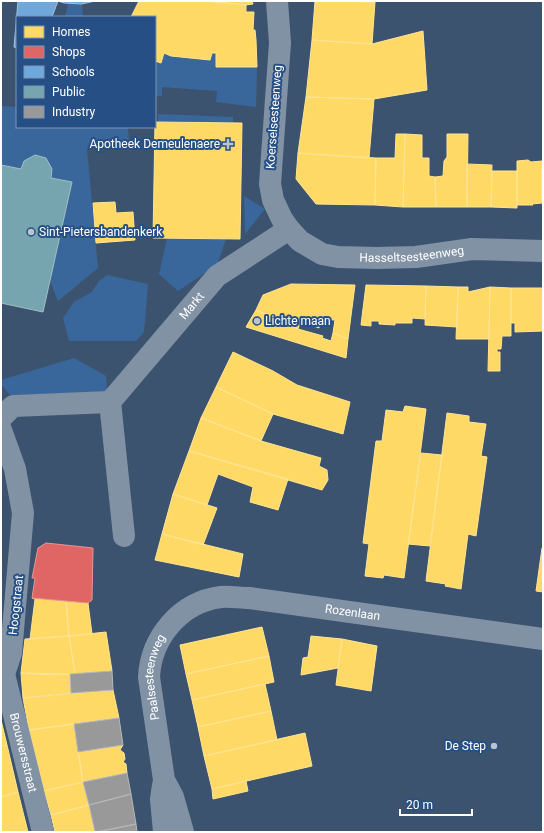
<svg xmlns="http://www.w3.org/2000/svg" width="544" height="833" font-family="Roboto,sans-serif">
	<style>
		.green { fill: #3a679b }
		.homes { fill: #ffd966; stroke: #ffe494 }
		.shops { fill: #e06666; stroke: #e99494 }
		.schools { fill: #6fa8dc; stroke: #9ac2e6 }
		.public { fill: #76a5af; stroke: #9fc0c7 }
		.industry { fill: #999; stroke: #b8b8b8 }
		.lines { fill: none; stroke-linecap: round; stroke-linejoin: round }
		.minor { stroke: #8292a5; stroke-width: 22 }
		.tertiary { stroke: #8292a5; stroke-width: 22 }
		.poi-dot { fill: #bbc3cd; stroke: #265085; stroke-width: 1.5 }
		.labels { text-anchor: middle; stroke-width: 4; stroke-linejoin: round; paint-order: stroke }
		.street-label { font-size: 12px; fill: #fff; stroke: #265085 }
		.poi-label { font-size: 12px; fill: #fff; stroke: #265085; text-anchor: end }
	</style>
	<rect width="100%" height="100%" fill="#3c536f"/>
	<path class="green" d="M 68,4 L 82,4 L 83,17 L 65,17 Z
		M 164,53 L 209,60 L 212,53 L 216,53 L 216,67 L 257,67 L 256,107 L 216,102 L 217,91 L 162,87 L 162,96 L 155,96 L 155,61 L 161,63 Z
		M 1,106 L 17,107 L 17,127 L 128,127 L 129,144 L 87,149 L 98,268 L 58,301 L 50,281 L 72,183 L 51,178 L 52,169 L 46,158 L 35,155 L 24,161 L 21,169 L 1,165 Z
		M 158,114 L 233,117 L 233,123 L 158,122 Z
		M 244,196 L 265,209 L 245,234 Z
		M 167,238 L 226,239 L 217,265 L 178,291 L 159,274 Z
		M 107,275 L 148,284 L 144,332 L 136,341 L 69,341 L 63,318 L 74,302 L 92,292 L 99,281 Z
		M 74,358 L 106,376 L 107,392 L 10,395 L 1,384 L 1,380 Z"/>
	<path class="homes" d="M 139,1 L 205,1 L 246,5 L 246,12 L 254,12 L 253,30 L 255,30 L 256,40 L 257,67 L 216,67 L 216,53 L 212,53 L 210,60 L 171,56 L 164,53 L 161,63 L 155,61 L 155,17 L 131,17 Z
		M 205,1 L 252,1 L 253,4 L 246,5 Z
		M 315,1 L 375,2 L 372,44 L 312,40 Z
		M 423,31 L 427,90 L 374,99 L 306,97 L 312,40 L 372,44 Z
		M 306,97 L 374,99 L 369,158 L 298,153 Z
		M 155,122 L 242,123 L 240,239 L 153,238 Z
		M 396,134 L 405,134 L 403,207 L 375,205 L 376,158 L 395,158 Z
		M 405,134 L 422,135 L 422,158 L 429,158 L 429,176 L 435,177 L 436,207 L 403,207 Z
		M 447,134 L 468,134 L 467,207 L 436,207 L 435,177 L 443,176 L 444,161 L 447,157 Z
		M 298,153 L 376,158 L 375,205 L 316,204 L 296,179 Z
		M 528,160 L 531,162 L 542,161 L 542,203 L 532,204 L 533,205 L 517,205 L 517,161 Z
		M 467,164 L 492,165 L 491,207 L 467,207 Z
		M 542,169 L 543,169 L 543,203 L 542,203 Z
		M 492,171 L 517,171 L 517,208 L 491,207 Z
		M 115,202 L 116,213 L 133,212 L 135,240 L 96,243 L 93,203 Z
		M 291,284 L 355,285 L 348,339 L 333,333 L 335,320 L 320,319 L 319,328 L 301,321 L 298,329 L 256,310 L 263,295 Z
		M 366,285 L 426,286 L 425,319 L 412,318 L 412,323 L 395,323 L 395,325 L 379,324 L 379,321 L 371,321 L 371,326 L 361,325 Z
		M 426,286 L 458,287 L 457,327 L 425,325 Z
		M 458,287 L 468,287 L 468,292 L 490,287 L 489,339 L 456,339 Z
		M 490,287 L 511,288 L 511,336 L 502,336 L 501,349 L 497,349 L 497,352 L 500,352 L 500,371 L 488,371 Z
		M 511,288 L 543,288 L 543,331 L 515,332 L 515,323 L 511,323 Z
		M 256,310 L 298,329 L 323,336 L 322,338 L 331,341 L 333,333 L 348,339 L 346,358 L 246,327 Z
		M 233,352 L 273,371 L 297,385 L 350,402 L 343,434 L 273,414 L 216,387 Z
		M 216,387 L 273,414 L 261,441 L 201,418 Z
		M 405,406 L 426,409 L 404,578 L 384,575 L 383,578 L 365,576 L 369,544 L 363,543 L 376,441 L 382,441 L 386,410 L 403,412 Z
		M 447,413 L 469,416 L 469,422 L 486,424 L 481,456 L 487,457 L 476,536 L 468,534 L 461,589 L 445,586 L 446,584 L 426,581 Z
		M 201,418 L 261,441 L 321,458 L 319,466 L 327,470 L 328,480 L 322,490 L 189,451 Z
		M 189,451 L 288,479 L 278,510 L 250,502 L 253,487 L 218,474 L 207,505 L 173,494 Z
		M 421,453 L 442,455 L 430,546 L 408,544 Z
		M 173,494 L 217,508 L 203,545 L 162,534 Z
		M 162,534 L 243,554 L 239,577 L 155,560 Z
		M 542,548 L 543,548 L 543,592 L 536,591 Z
		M 32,598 L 66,601 L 69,636 L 30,639 L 35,599 Z
		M 66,601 L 88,603 L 92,634 L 69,636 Z
		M 262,627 L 269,656 L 186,674 L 180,645 Z
		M 106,632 L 112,671 L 75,674 L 69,636 Z
		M 69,636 L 75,674 L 52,675 L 21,673 L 25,639 Z
		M 311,636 L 342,639 L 338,668 L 301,675 L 303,658 L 308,657 Z
		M 342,639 L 377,646 L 371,691 L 336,685 Z
		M 269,656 L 274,682 L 192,700 L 186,674 Z
		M 21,673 L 70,674 L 71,693 L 23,698 Z
		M 265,684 L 271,711 L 198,727 L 192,700 Z
		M 113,690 L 119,718 L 29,730 L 23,698 Z
		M 271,711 L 277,740 L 204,756 L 198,727 Z
		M 1,720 L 7,745 L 1,746 Z
		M 74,724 L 83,782 L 44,791 L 29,730 Z
		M 305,733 L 312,766 L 212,789 L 204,756 Z
		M 7,745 L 18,792 L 1,797 L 1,746 Z
		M 123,745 L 120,750 L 124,753 L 125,759 L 123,762 L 126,764 L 127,773 L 83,782 L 78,752 Z
		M 246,781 L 248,791 L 213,799 L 212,789 Z
		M 83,782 L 89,805 L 51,815 L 44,791 Z
		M 18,792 L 28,832 L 1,832 L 1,797 Z
		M 89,805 L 95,832 L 55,832 L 51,815 Z"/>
	<path class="shops" d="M 46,543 L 93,548 L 92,600 L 88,603 L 32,598 L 35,578 L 32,578 L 38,548 Z"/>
	<path class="schools" d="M 18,1 L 95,1 L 82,4 L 64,3 L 58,1 L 52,17 L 17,17 L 17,48 L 14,47 Z"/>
	<path class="public" d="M 35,155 L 46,158 L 52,169 L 51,178 L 72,182 L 43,312 L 1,303 L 1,165 L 21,169 L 24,161 Z"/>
	<path class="industry" d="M 112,671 L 113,690 L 71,693 L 70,674 Z
		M 119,718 L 123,745 L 78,752 L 74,724 Z
		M 127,773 L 131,794 L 89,805 L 83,782 Z
		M 131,794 L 136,824 L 95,832 L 89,805 Z
		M 136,824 L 137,832 L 99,832 Z"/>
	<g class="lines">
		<g class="minor">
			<path id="s1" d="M 277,1 L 280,43 L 270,184 L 273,200 L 282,219 L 289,229 L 300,241 L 322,254 L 338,257 L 377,258 L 416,257 L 472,249 L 543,251"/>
			<path d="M 1,418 L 13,406 L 110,402"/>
			<path d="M 1,430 L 15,469 L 23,513 L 11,653 L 4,674"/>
			<path id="s2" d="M 124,536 L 110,402 L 217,276 L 289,229"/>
			<path id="s3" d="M 4,674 L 43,832"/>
		</g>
		<g class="tertiary">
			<path d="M 163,785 L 161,799 L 164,832"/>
			<path id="s4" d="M 183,832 L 173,797 L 164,780 L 149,677 C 151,638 180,602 221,597 C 230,596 240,598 249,598 L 543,639"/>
		</g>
	</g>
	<g class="poi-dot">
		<path d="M226 138h4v4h4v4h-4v4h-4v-4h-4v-4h4z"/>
		<circle cx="31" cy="232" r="4"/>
		<circle cx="257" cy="321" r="4"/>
		<circle cx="494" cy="746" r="4"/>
	</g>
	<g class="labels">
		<g class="street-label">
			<text transform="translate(274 117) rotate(-86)" y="4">Koerselsesteenweg</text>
			<text dy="4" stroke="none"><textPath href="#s1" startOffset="365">Hasseltsesteenweg</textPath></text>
			<text dy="4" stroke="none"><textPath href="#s2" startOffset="261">Markt</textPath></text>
			<text transform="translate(16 605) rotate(-84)" y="4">Hoogstraat</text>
			<text dy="4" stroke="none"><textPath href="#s4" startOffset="409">Rozenlaan</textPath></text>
			<text dy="4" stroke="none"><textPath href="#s4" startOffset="160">Paalsesteenweg</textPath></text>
			<text dy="4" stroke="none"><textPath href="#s3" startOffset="81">Brouwersstraat</textPath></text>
		</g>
		<g class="poi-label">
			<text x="220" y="148">Apotheek Demeulenaere</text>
			<text x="39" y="236" text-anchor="start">Sint-Pietersbandenkerk</text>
			<text x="265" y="325" text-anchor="start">Lichte maan</text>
			<text x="486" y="750">De Step</text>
		</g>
	</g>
	<rect width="544" height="833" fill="none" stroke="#ffffff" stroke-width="4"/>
	<rect x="16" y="16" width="140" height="112" fill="#265085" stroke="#7d96b6"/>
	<rect x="24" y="26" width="20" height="12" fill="#ffd966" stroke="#7d96b6"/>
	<text x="52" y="36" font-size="12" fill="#ffffff">Homes</text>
	<rect x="24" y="46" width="20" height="12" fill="#e06666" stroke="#7d96b6"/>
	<text x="52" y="56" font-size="12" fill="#ffffff">Shops</text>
	<rect x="24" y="66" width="20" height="12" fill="#6fa8dc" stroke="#7d96b6"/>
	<text x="52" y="76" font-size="12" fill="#ffffff">Schools</text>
	<rect x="24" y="86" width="20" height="12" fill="#76a5af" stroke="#7d96b6"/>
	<text x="52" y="96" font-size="12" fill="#ffffff">Public</text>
	<rect x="24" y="106" width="20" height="12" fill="#999999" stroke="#7d96b6"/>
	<text x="52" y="116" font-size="12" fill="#ffffff">Industry</text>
	<path d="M400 809v6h72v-6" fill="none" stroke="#ffffff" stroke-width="2"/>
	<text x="406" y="809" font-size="12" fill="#ffffff" stroke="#265085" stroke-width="3" paint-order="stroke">20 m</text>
</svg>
